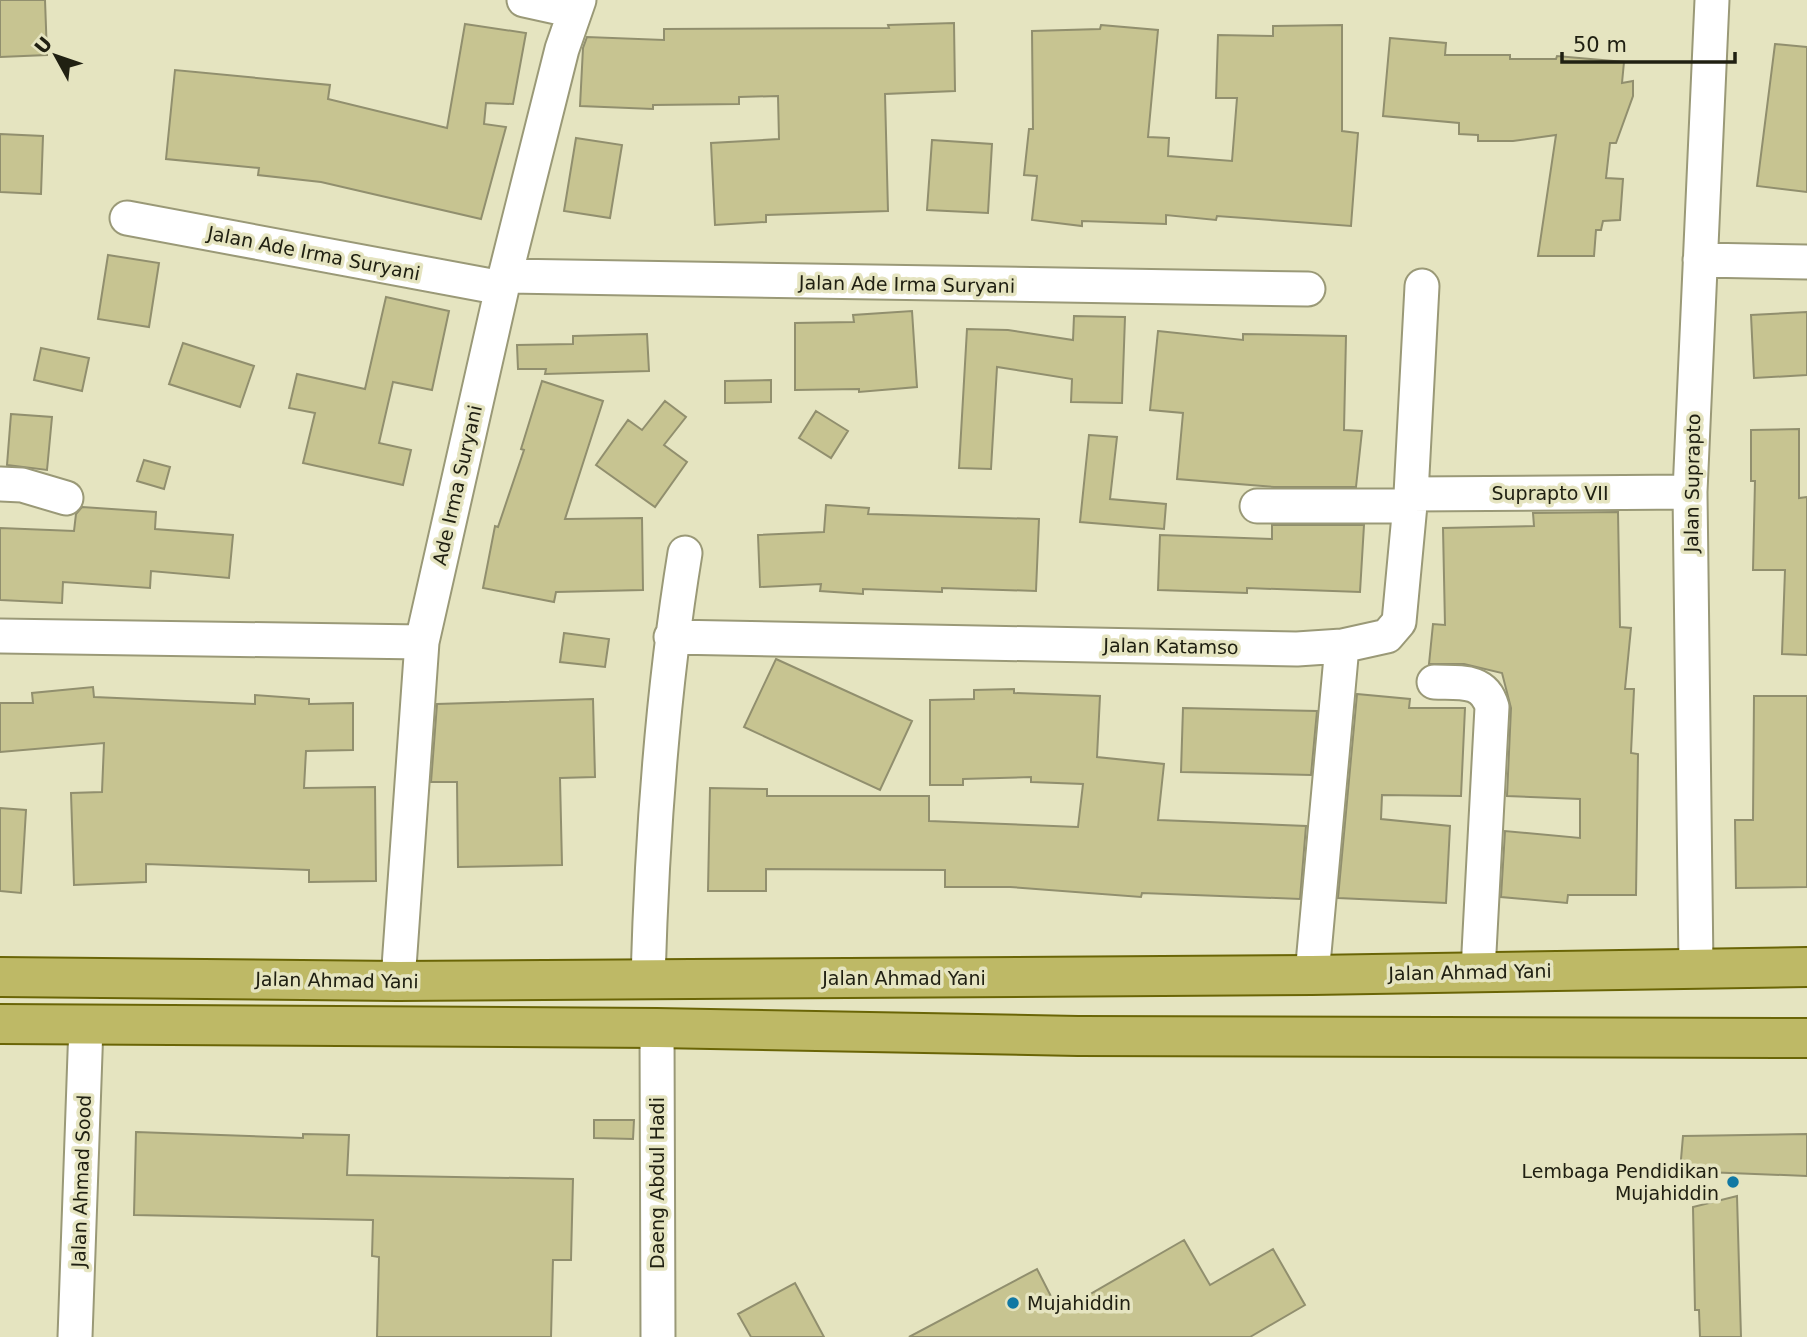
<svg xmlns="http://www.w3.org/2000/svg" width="1807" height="1337" font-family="'DejaVu Sans',sans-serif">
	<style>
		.building { fill: #c7c491; stroke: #918f6e; stroke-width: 2 }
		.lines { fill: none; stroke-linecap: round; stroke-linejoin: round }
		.minor-casing { stroke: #9a9977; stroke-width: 37 }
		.major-casing { stroke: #6a6506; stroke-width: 42 }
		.minor { stroke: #fff; stroke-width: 33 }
		.major { stroke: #beb966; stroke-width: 38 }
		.poi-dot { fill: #1178a3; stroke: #e5e4c0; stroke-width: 2.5 }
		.labels { text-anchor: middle; stroke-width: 7; stroke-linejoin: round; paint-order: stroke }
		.street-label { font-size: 19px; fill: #202012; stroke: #e5e4c0 }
		.poi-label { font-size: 19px; fill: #202012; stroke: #e5e4c0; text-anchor: end }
	</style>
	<rect width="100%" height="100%" fill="#e5e4c0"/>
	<path class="building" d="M 0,0 L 45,0 L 47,55 L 0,57 Z
		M 954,23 L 955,91 L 885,94 L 888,211 L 766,215 L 766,222 L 715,225 L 711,143 L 779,139 L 778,96 L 739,97 L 739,104 L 653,105 L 653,109 L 580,106 L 583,48 L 587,37 L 664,40 L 664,29 L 889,28 L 888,25 Z
		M 465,24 L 526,33 L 513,104 L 486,103 L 484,124 L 506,127 L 481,219 L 321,182 L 258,175 L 259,168 L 166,159 L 175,70 L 330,85 L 328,99 L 447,128 Z
		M 1101,25 L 1158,30 L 1148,137 L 1169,138 L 1168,156 L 1232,161 L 1237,98 L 1216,98 L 1218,35 L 1273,36 L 1273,26 L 1342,25 L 1342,131 L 1358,133 L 1351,226 L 1217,216 L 1216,220 L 1166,215 L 1166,224 L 1082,221 L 1082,226 L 1032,220 L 1037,176 L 1024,175 L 1029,129 L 1033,129 L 1032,31 L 1100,29 Z
		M 1390,38 L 1446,43 L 1445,55 L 1510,55 L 1510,59 L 1556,59 L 1557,56 L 1624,62 L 1622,83 L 1633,81 L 1633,96 L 1616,143 L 1610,143 L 1606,178 L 1623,179 L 1620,220 L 1603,221 L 1601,230 L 1596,230 L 1594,256 L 1538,256 L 1556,135 L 1513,141 L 1478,141 L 1478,135 L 1459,134 L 1459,123 L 1383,116 Z
		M 1775,44 L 1807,47 L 1807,192 L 1757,186 Z
		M 0,134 L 43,136 L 41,194 L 0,192 Z
		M 576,138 L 622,145 L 610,218 L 564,211 Z
		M 932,140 L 992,144 L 988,213 L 927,210 Z
		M 108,255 L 159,263 L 149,327 L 98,319 Z
		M 386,297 L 449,311 L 432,390 L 393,382 L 379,443 L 411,450 L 403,485 L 303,463 L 315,413 L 289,408 L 297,374 L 365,389 Z
		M 912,311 L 917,387 L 859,392 L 859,389 L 795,390 L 795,323 L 854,322 L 853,315 Z
		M 1807,312 L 1807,375 L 1754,378 L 1751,315 Z
		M 1074,316 L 1125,317 L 1122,403 L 1071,402 L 1072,379 L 997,367 L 991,469 L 959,468 L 967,329 L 1008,330 L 1073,340 Z
		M 1158,331 L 1243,340 L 1243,334 L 1346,336 L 1344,430 L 1362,431 L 1356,487 L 1274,487 L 1177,479 L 1183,413 L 1150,410 Z
		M 647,334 L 649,371 L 545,374 L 546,369 L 518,369 L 517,345 L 573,344 L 573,336 Z
		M 183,343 L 254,366 L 240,407 L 169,384 Z
		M 41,348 L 89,358 L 82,391 L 34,380 Z
		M 771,380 L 771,402 L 725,403 L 725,381 Z
		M 542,381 L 603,401 L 565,519 L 642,518 L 643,590 L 556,592 L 554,602 L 483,588 L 495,526 L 498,527 L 524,450 L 521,449 Z
		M 665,401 L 686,417 L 664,445 L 687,462 L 655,507 L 596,465 L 628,420 L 642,430 Z
		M 816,411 L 848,431 L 831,458 L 799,438 Z
		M 11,414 L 52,417 L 47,470 L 7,465 Z
		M 1799,429 L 1799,498 L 1807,497 L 1807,655 L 1782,654 L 1785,570 L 1753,570 L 1755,481 L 1751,481 L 1751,430 Z
		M 1089,435 L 1117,437 L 1110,499 L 1166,504 L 1164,529 L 1080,522 Z
		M 144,460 L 170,467 L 164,489 L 137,481 Z
		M 826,505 L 869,508 L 868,514 L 1039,519 L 1036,591 L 942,588 L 942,592 L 863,589 L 863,594 L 820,591 L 821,584 L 760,587 L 758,535 L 824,532 Z
		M 82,507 L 156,512 L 155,529 L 233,535 L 229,578 L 151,571 L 150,588 L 63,582 L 62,603 L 0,600 L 0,528 L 74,531 L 76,514 Z
		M 1618,512 L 1620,627 L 1631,628 L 1625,689 L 1634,689 L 1631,753 L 1638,754 L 1636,895 L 1568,895 L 1567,903 L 1501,897 L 1505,831 L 1580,838 L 1580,799 L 1507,796 L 1511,708 L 1502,673 L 1464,664 L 1429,664 L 1433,624 L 1445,625 L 1443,528 L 1534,526 L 1533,513 Z
		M 1272,525 L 1364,525 L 1360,592 L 1247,588 L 1247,593 L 1158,590 L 1160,535 L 1272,539 Z
		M 564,633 L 609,639 L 605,667 L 560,662 Z
		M 776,659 L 912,721 L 880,790 L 744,727 Z
		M 93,687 L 94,697 L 255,704 L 255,695 L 309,699 L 309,704 L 353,703 L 353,750 L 306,751 L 304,788 L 375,787 L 376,881 L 309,882 L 309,870 L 146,864 L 146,882 L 74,885 L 71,793 L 102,792 L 104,743 L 0,752 L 0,703 L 33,703 L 32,693 Z
		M 1014,689 L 1014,693 L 1100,696 L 1097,757 L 1164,764 L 1158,820 L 1306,826 L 1300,899 L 1142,893 L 1141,897 L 1010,887 L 945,887 L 945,870 L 766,869 L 766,891 L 708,891 L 710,788 L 767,789 L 767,796 L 929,796 L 929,821 L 1078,827 L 1083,784 L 1031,782 L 1031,777 L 963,779 L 963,785 L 930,785 L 930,700 L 974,699 L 974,690 Z
		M 1357,694 L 1410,699 L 1409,708 L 1465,708 L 1461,796 L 1382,795 L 1381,819 L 1450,826 L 1446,903 L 1338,898 Z
		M 1754,696 L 1807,696 L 1807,887 L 1736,888 L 1735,820 L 1753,820 Z
		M 593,699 L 595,777 L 560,778 L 562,865 L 458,867 L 457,782 L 431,782 L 437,704 Z
		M 1183,708 L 1317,711 L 1311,775 L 1181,772 Z
		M 0,808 L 26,810 L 21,893 L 0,891 Z
		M 594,1120 L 634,1120 L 633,1139 L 594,1138 Z
		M 136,1132 L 303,1138 L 303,1134 L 349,1135 L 347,1175 L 573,1179 L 571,1260 L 553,1260 L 551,1337 L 377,1337 L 379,1257 L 372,1256 L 373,1220 L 134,1215 Z
		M 1807,1134 L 1807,1176 L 1680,1171 L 1683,1136 Z
		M 1737,1196 L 1741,1337 L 1700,1337 L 1699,1310 L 1695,1310 L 1693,1207 Z
		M 1184,1240 L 1210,1285 L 1273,1249 L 1305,1305 L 1250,1337 L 909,1337 L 1037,1269 L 1059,1312 Z
		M 795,1283 L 824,1337 L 751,1337 L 738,1314 Z"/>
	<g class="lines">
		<defs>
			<path id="minor" d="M 524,0 L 574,11
				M 127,218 L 502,288
				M 1700,260 L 1807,262
				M 505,276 L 1308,289
				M 0,484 L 22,485 L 66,498
				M 1411,494 L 1690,492
				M 1257,506 L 1409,506
				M 0,636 L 422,642
				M 671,637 L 1297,649 L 1342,646 L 1312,975
				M 1342,646 L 1387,636 L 1399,622 L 1411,494 L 1422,286
				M 1434,682 C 1459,683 1484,678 1492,707 L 1478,971
				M 1696,967 L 1690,492 L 1712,0
				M 648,979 C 652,837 662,694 685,553
				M 398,981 L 422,642 L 502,288 L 562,49 L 579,0
				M 657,1028 L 658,1337
				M 75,1337 L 86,1025"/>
			<path id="major" d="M 0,977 L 398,981 L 1312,975 L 1807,967
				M 0,1024 L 657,1028 L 1078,1036 L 1807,1038"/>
		</defs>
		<use href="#minor" class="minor-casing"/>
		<use href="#major" class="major-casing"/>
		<use href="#minor" class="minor"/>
		<use href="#major" class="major"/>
	</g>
	<g class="poi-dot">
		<circle cx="1733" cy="1182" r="7"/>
		<circle cx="1013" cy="1303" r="7"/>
	</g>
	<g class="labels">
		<g class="street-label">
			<text transform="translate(314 253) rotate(11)" y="7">Jalan Ade Irma Suryani</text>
			<text transform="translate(907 284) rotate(1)" y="7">Jalan Ade Irma Suryani</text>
			<text transform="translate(1692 483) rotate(-89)" y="7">Jalan Suprapto</text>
			<text transform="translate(457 485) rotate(-77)" y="7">Ade Irma Suryani</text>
			<text x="1550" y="500">Suprapto VII</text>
			<text transform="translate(1171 646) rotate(1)" y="7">Jalan Katamso</text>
			<text transform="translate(1470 972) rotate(-1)" y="7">Jalan Ahmad Yani</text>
			<text x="904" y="985">Jalan Ahmad Yani</text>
			<text transform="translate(337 980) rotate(1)" y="7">Jalan Ahmad Yani</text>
			<text transform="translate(81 1181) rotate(-88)" y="7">Jalan Ahmad Sood</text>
			<text transform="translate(657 1183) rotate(-90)" y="7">Daeng Abdul Hadi</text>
		</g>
		<g class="poi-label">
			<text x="1719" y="1178">Lembaga Pendidikan<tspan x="1719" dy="22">Mujahiddin</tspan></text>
			<text x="1027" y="1310" text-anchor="start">Mujahiddin</text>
		</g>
	</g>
	<g transform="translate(56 56) rotate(310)" stroke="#e5e4c0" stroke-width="5" paint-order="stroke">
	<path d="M0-5L12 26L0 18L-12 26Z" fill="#202012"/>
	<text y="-10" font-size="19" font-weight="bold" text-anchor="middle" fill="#202012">U</text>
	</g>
	<path d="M1562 52v10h173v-10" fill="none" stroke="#202012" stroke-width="3.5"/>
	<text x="1573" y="52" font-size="21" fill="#202012" stroke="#e5e4c0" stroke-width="5" paint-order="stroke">50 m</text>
</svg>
